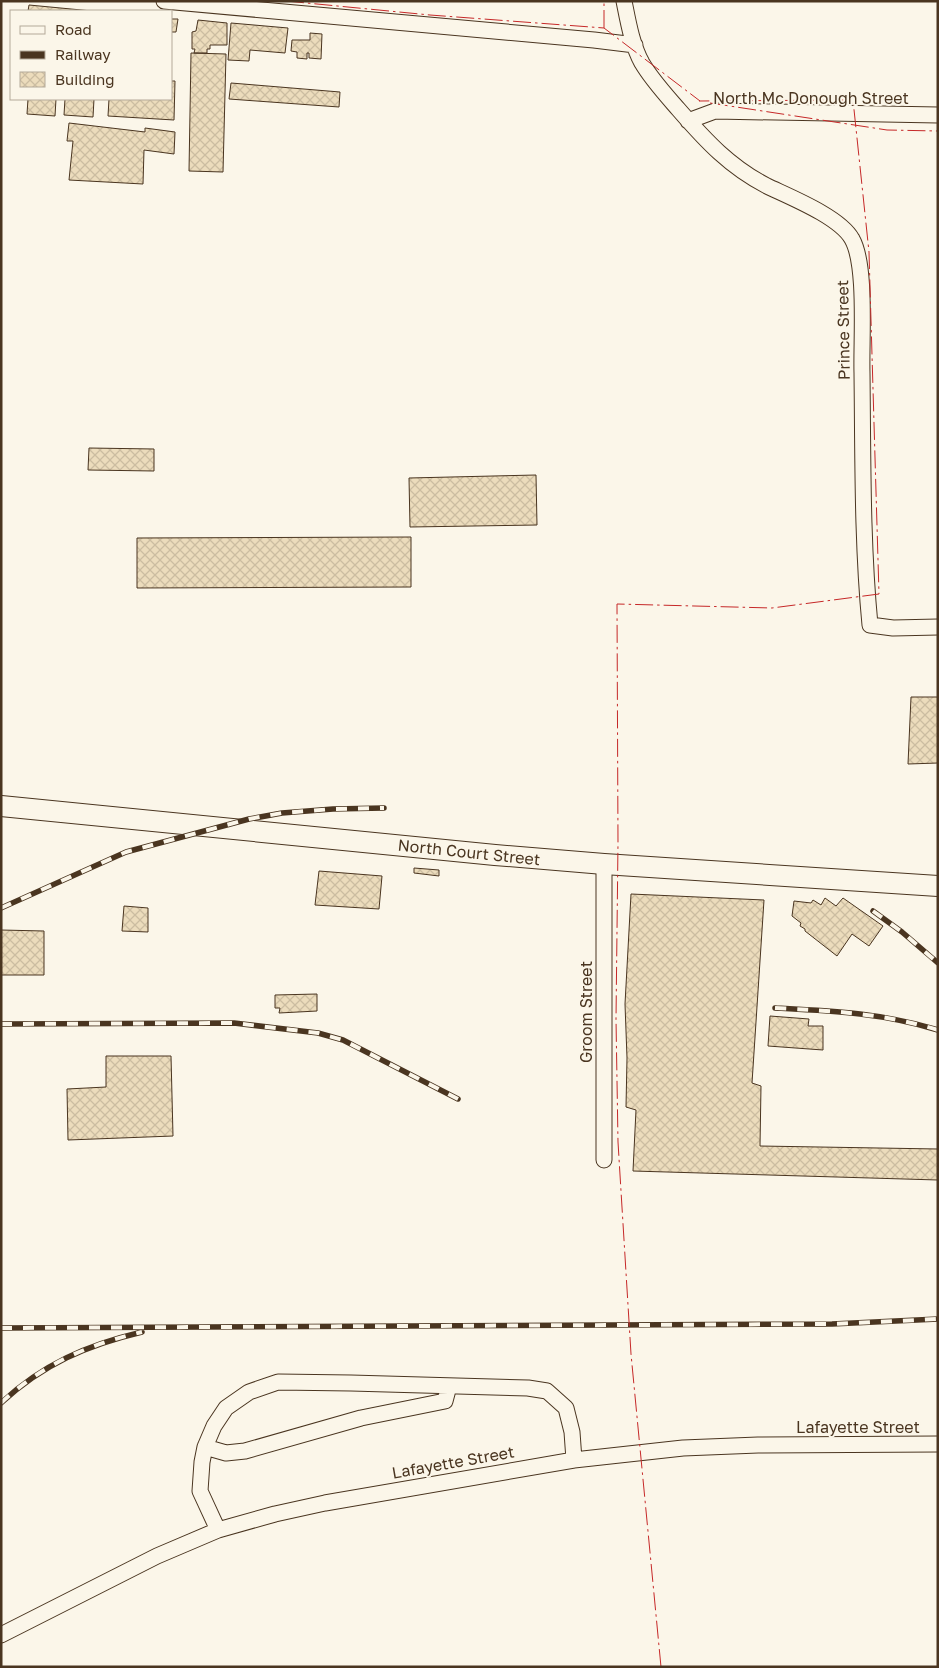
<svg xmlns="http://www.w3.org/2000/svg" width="939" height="1668" font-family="'Golos Text',sans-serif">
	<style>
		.building { fill: url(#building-cross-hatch); stroke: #4a3520 }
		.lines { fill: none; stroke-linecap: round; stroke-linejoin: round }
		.minor-casing { stroke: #4a3520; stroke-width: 17 }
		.major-casing { stroke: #4a3520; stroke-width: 22 }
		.minor { stroke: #fbf6e9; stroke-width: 15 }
		.major { stroke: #fbf6e9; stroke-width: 20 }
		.rail-casing { stroke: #4a3520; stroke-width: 5.5 }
		.rail { stroke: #fbf6e9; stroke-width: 4; stroke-dasharray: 11; stroke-linecap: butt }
		.power { stroke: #c62828; stroke-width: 1; stroke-dasharray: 18 4 2.5 4; stroke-linecap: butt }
		.labels { text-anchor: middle; stroke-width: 4; stroke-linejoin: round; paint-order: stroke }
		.street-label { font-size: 16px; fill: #4a3520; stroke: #fbf6e9 }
	</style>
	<defs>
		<pattern id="building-cross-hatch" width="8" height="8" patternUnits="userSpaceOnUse" patternTransform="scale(1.25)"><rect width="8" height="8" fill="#ecdcbc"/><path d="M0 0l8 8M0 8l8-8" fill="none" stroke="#ccbda1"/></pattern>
	</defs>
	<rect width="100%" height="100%" fill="#fbf6e9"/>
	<path class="building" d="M 29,5 L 92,11 L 28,11 Z
		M 171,19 L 178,19 L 176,32 L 171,32 Z
		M 198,20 L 227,23 L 227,45 L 210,45 L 210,49 L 207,49 L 207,53 L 194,53 L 195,49 L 192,49 L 192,32 L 196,31 Z
		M 231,23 L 288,28 L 285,53 L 250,50 L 249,61 L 228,60 Z
		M 310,33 L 322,34 L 321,59 L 309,58 L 309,53 L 307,53 L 307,59 L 297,58 L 297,52 L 291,51 L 292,40 L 310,40 Z
		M 191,53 L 226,54 L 223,172 L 189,171 Z
		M 171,81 L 175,81 L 174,120 L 108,116 L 109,99 L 171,99 Z
		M 231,83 L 340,92 L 339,107 L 229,99 Z
		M 28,99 L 56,99 L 55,116 L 27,114 Z
		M 65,99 L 94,99 L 93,117 L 64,115 Z
		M 69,123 L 145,132 L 145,128 L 175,132 L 174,154 L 144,150 L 143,184 L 69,180 L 73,141 L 67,141 Z
		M 89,448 L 154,449 L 154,471 L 88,470 Z
		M 536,475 L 537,525 L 410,527 L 409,478 Z
		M 411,537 L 411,587 L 137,588 L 137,538 Z
		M 911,697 L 938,697 L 938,763 L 908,764 Z
		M 414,868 L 439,870 L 439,876 L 414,873 Z
		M 319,871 L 382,876 L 379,909 L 315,905 Z
		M 631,894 L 764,900 L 752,1083 L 761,1086 L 760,1146 L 938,1149 L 938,1180 L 633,1171 L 636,1110 L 626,1107 L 627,1058 L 625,1004 Z
		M 825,898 L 836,906 L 843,898 L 883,926 L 869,946 L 852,934 L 837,956 L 805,931 L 805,929 L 800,926 L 801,923 L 792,916 L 794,901 L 811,903 L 813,900 L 821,905 Z
		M 124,906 L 148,908 L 148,932 L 122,931 Z
		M 1,930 L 44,931 L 44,975 L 1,975 Z
		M 317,994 L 317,1011 L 279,1013 L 280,1008 L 275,1008 L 275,995 Z
		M 770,1016 L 809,1019 L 808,1026 L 823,1026 L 823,1050 L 768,1046 Z
		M 106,1056 L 171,1056 L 173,1136 L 68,1140 L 67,1089 L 106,1087 Z"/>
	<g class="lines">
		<defs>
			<path id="minor" d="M 164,1 L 594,40 L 635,45
				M 624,1 C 628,21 632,45 642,63 C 652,80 666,95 679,110 C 706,141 730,167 767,186 C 790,197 840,217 852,239 C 867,265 861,341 862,373 C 863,457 862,542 870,625 L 893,628 L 938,627
				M 688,121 L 715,111 L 938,115
				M 604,864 L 604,1160
				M 205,1447 L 226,1453 L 245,1451 L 361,1418 L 445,1401 L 449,1386
				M 218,1530 L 200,1491 L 202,1462 L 205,1447 L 214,1426 L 226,1408 L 249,1392 L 278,1382 L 351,1383 L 528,1388 L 547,1391 L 566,1408 L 572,1432 L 574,1460
				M 1,1635 L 157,1556 L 218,1530 L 275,1514 L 325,1503 L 574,1460 L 683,1448 L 758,1445 L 938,1444"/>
			<path id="major" d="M 1,806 L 495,855 L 604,864 L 938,886"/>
		</defs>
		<use href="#minor" class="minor-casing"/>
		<use href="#major" class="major-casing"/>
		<use href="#minor" class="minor"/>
		<use href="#major" class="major"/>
		<defs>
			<path id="rail" d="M 1,908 L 126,852 L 249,819 L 282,813 L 333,809 L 384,808
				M 873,911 L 902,932 L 938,963
				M 775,1008 C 833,1011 882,1013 938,1030
				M 1,1024 L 234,1023 L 318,1033 L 343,1040 L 458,1099
				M 1,1328 L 832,1324 L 938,1319
				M 1,1403 C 43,1364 87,1345 142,1332"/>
		</defs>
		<use href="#rail" class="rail-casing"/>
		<use href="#rail" class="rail"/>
		<path class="power" d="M 286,1 L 430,15 L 604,28 L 700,101
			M 604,28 L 604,1
			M 710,103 L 887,130 L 938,131
			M 661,1667 L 631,1354 L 618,1142 L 616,1019 L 618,843 L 617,604 L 772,608 L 879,594 L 869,252 L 853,100 L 699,101"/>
	</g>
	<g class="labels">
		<g class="street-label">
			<text x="811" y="104">North Mc Donough Street</text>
			<text transform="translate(843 330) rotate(-91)" y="6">Prince Street</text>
			<text transform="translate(469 852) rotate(6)" y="6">North Court Street</text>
			<text transform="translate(586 1012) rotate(-90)" y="6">Groom Street</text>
			<text x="858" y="1433">Lafayette Street</text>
			<text transform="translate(453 1462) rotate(-10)" y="6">Lafayette Street</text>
		</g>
	</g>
	<rect width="939" height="1668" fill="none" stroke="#4a3520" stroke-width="5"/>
	<rect x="10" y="10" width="162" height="90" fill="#fbf6e9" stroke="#b4a999"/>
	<rect x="20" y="26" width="25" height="8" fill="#fbf6e9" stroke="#b4a999"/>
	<text x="55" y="35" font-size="15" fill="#4a3520">Road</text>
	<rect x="20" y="51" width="25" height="8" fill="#4a3520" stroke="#b4a999"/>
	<text x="55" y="60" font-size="15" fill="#4a3520">Railway</text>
	<rect x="20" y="72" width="25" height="15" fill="url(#building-cross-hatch)" stroke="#b4a999"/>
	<text x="55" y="85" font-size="15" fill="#4a3520">Building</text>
</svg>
